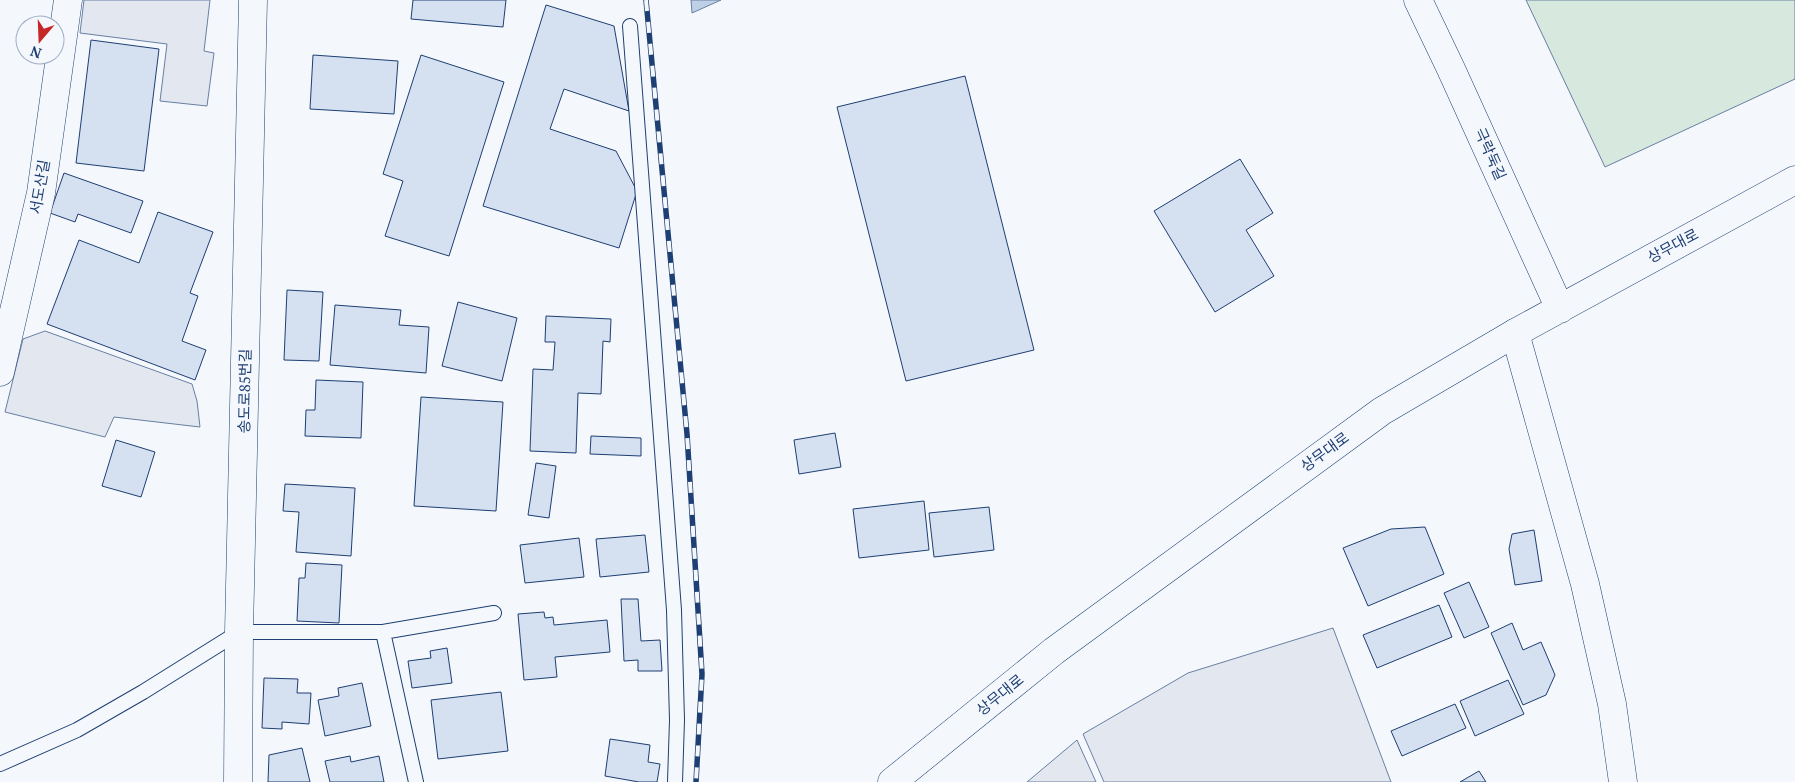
<svg xmlns="http://www.w3.org/2000/svg" width="1795" height="782" font-family="'PT Serif','Noto Sans KR',serif">
	<style>
		.green { fill: #d7e8df; stroke: #687fa3 }
		.parking { fill: #e3e8f0; stroke: #687fa3 }
		.water { fill: #bed0e5; stroke: #687fa3 }
		.building { fill: #d5e0f0; stroke: #1d3f73 }
		.lines { fill: none; stroke-linecap: round; stroke-linejoin: round }
		.lane-casing { stroke: #1d3f73; stroke-width: 16 }
		.street-casing { stroke: #1d3f73; stroke-width: 29 }
		.secondary-casing { stroke: #1d3f73; stroke-width: 29 }
		.lane { stroke: #f4f7fb; stroke-width: 14 }
		.street { stroke: #f4f7fb; stroke-width: 28 }
		.secondary { stroke: #f4f7fb; stroke-width: 28 }
		.rail-casing { stroke: #1d3f73; stroke-width: 5.5 }
		.rail { stroke: #f4f7fb; stroke-width: 4; stroke-dasharray: 11; stroke-linecap: butt }
		.labels { text-anchor: middle; stroke-width: 4; stroke-linejoin: round; paint-order: stroke }
		.street-label { font-size: 15px; fill: #1d3f73; stroke: #f4f7fb }
	</style>
	<rect width="100%" height="100%" fill="#f4f7fb"/>
	<path class="green" d="M 1526,0 L 1795,0 L 1795,79 L 1605,167 Z"/>
	<path class="parking" d="M 84,0 L 210,0 L 204,51 L 214,53 L 207,106 L 160,101 L 167,44 L 80,33 Z
		M 45,331 L 192,384 L 197,401 L 200,427 L 114,417 L 105,437 L 5,412 L 23,339 Z
		M 1333,628 L 1391,782 L 1104,782 L 1083,734 L 1188,673 Z
		M 1077,740 L 1096,782 L 1027,782 Z"/>
	<path class="water" d="M 691,0 L 721,0 L 692,13 Z"/>
	<path class="building" d="M 413,0 L 506,0 L 503,27 L 411,19 Z
		M 546,5 L 614,26 L 629,111 L 564,89 L 550,129 L 616,151 L 637,191 L 619,248 L 483,206 Z
		M 91,40 L 159,49 L 144,171 L 76,163 Z
		M 313,55 L 398,61 L 394,114 L 310,109 Z
		M 421,55 L 504,82 L 449,256 L 385,236 L 403,181 L 383,174 Z
		M 965,76 L 1034,350 L 906,381 L 837,107 Z
		M 1240,159 L 1273,213 L 1246,230 L 1274,276 L 1215,312 L 1154,211 Z
		M 64,173 L 143,201 L 131,233 L 78,214 L 75,222 L 50,213 Z
		M 158,212 L 213,232 L 190,293 L 198,296 L 182,341 L 206,350 L 195,380 L 47,324 L 79,240 L 139,263 Z
		M 287,290 L 323,292 L 319,361 L 284,360 Z
		M 458,302 L 517,318 L 502,381 L 442,366 Z
		M 335,305 L 401,310 L 399,325 L 429,327 L 426,373 L 330,365 Z
		M 546,316 L 611,319 L 610,342 L 603,341 L 601,394 L 578,393 L 576,453 L 530,451 L 533,369 L 553,370 L 555,342 L 545,342 Z
		M 316,380 L 363,382 L 361,438 L 305,436 L 306,410 L 315,410 Z
		M 421,397 L 503,402 L 496,511 L 414,506 Z
		M 835,433 L 841,467 L 799,474 L 794,440 Z
		M 591,436 L 641,438 L 641,456 L 590,454 Z
		M 116,440 L 155,452 L 141,497 L 102,486 Z
		M 536,463 L 556,466 L 549,518 L 528,515 Z
		M 285,484 L 355,488 L 351,556 L 296,552 L 299,512 L 283,511 Z
		M 924,501 L 929,550 L 859,558 L 853,509 Z
		M 989,507 L 994,550 L 934,557 L 929,513 Z
		M 1425,527 L 1444,574 L 1368,606 L 1343,548 L 1391,529 Z
		M 1534,530 L 1542,581 L 1515,585 L 1509,549 L 1512,534 Z
		M 645,535 L 649,572 L 600,577 L 596,539 Z
		M 579,538 L 584,577 L 525,583 L 520,545 Z
		M 306,563 L 342,565 L 339,623 L 297,621 L 299,578 L 305,578 Z
		M 1469,582 L 1489,627 L 1464,638 L 1444,593 Z
		M 621,599 L 638,599 L 641,641 L 660,640 L 662,671 L 638,671 L 638,660 L 624,661 Z
		M 1439,605 L 1452,637 L 1377,668 L 1363,635 Z
		M 544,612 L 545,618 L 553,617 L 554,625 L 607,620 L 610,652 L 555,657 L 557,677 L 524,680 L 518,614 Z
		M 1512,623 L 1523,650 L 1541,642 L 1555,675 L 1546,695 L 1523,705 L 1491,633 Z
		M 447,648 L 452,683 L 412,688 L 408,661 L 431,658 L 430,651 Z
		M 264,678 L 298,679 L 297,693 L 311,693 L 309,724 L 282,722 L 282,729 L 262,728 Z
		M 1508,680 L 1524,714 L 1475,736 L 1460,701 Z
		M 362,683 L 371,726 L 325,736 L 318,700 L 339,696 L 338,688 Z
		M 501,692 L 508,751 L 438,759 L 431,700 Z
		M 1455,704 L 1466,728 L 1402,756 L 1391,731 Z
		M 610,739 L 650,745 L 648,762 L 660,764 L 657,782 L 639,782 L 605,776 Z
		M 302,748 L 310,782 L 268,782 L 269,755 Z
		M 350,756 L 351,762 L 379,756 L 384,782 L 330,782 L 325,761 Z
		M 1479,771 L 1486,782 L 1460,782 Z"/>
	<g class="lines">
		<defs>
			<path id="lane" d="M 630,26 L 674,610 L 677,720 L 675,782
				M 383,632 L 416,782
				M 0,764 L 77,730 L 143,692 L 239,632 L 383,632 L 494,613"/>
			<path id="street" d="M 1515,333 L 1585,584 L 1612,704 L 1623,782
				M 0,372 L 41,193 L 68,0
				M 238,782 L 239,632 L 253,0"/>
			<path id="secondary" d="M 1418,0 L 1451,69 L 1560,309
				M 892,782 L 1054,651 L 1382,411 L 1515,333 L 1795,180"/>
		</defs>
		<use href="#lane" class="lane-casing"/>
		<use href="#street" class="street-casing"/>
		<use href="#secondary" class="secondary-casing"/>
		<use href="#lane" class="lane"/>
		<use href="#street" class="street"/>
		<use href="#secondary" class="secondary"/>
		<defs>
			<path id="rail" d="M 646,0 L 687,434 L 702,674 L 696,782"/>
		</defs>
		<use href="#rail" class="rail-casing"/>
		<use href="#rail" class="rail"/>
	</g>
	<g class="labels">
		<g class="street-label">
			<text transform="translate(1490 154) rotate(66)" y="5">극락둑길</text>
			<text transform="translate(40 187) rotate(-80)" y="5">서도산길</text>
			<text transform="translate(1673 246) rotate(-28)" y="5">상무대로</text>
			<text transform="translate(245 391) rotate(-89)" y="5">송도로85번길</text>
			<text transform="translate(1325 452) rotate(-36)" y="5">상무대로</text>
			<text transform="translate(1000 695) rotate(-39)" y="5">상무대로</text>
		</g>
	</g>
	<g transform="translate(40 40) rotate(199)"><circle r="24" fill="#f4f7fb" stroke="#9eadc5"/>
	<path d="M0-4L9 19L0 12L-9 19Z" fill="#c62828"/>
	<text y="-8" font-size="14" font-weight="bold" text-anchor="middle" fill="#1d3f73">N</text>
	</g>
</svg>
